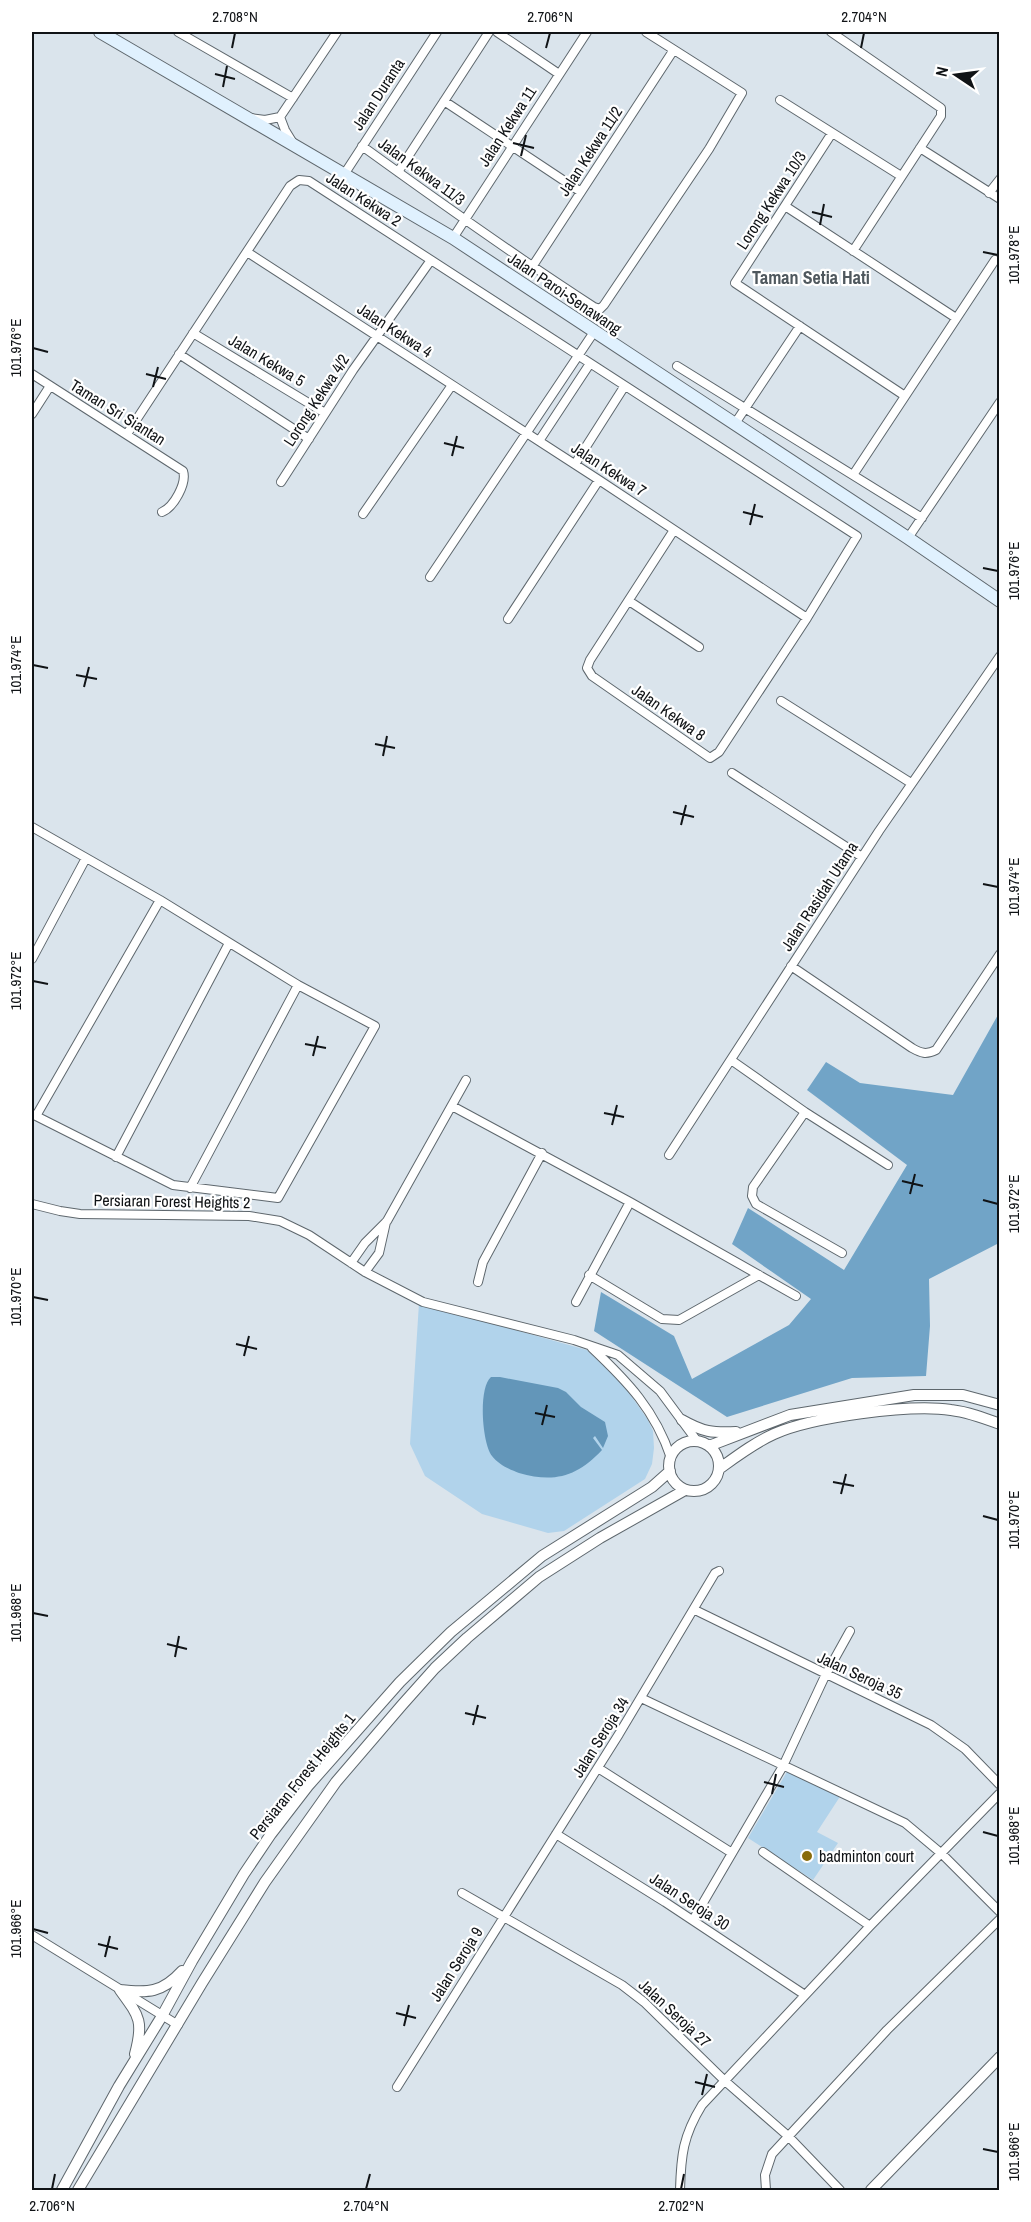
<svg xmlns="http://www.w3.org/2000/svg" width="1031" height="2222" font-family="'Archivo Narrow',sans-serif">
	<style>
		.green { fill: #b1d3eb }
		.forest { fill: #71a4c7 }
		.water { fill: #6396b9 }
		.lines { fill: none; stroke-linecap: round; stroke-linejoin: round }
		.minor-casing { stroke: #5e676d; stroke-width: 10 }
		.tertiary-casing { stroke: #5e676d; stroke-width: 12 }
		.secondary-casing { stroke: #5e676d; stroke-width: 14 }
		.minor { stroke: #fff; stroke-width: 8 }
		.tertiary { stroke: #fff; stroke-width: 10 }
		.secondary { stroke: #e0f1fe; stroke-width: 12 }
		.ticks { fill: none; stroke: #101316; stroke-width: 2 }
		.poi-dot { fill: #896c0b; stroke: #fff; stroke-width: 2 }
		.labels { text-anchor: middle; stroke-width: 4.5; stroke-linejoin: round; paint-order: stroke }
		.street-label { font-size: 16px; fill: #101316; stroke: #fff }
		.poi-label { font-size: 16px; fill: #101316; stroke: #fff; text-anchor: start }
		.neighbourhood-label { font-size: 18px; font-weight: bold; fill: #4f585e; stroke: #fff }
		.neatline { fill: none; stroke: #101316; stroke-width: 2 }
		.ticks-label { font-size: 15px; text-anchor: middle; fill: #101316 }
	</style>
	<rect width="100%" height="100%" fill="#dae4ec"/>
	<path class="green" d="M 419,1303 L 587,1350 L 623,1384 L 648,1420 L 653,1431 L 654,1448 L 652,1464 L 645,1479 L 564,1531 L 548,1533 L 482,1514 L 425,1476 L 410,1444 Z
		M 788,1770 L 841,1795 L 817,1832 L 838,1843 L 813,1880 L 748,1838 Z"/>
	<path class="forest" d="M 999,1013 L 999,1243 L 929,1279 L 930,1326 L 926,1376 L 852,1378 L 727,1417 L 594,1331 L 601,1292 L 674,1336 L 692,1379 L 789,1325 L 811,1299 L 732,1244 L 748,1208 L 844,1270 L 907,1165 L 807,1090 L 826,1062 L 860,1083 L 953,1095 Z"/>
	<path class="water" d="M 491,1377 L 500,1377 L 558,1388 L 566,1392 L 581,1407 L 605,1422 L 608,1436 L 603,1448 L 595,1436 L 593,1438 L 602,1450 C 577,1477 554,1483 519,1473 C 510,1470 498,1464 492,1456 C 482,1443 478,1388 491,1377 Z"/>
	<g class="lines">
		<defs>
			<path id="minor" d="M 178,32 L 293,98
				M 497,32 L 559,74
				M 831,32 L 941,108 L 941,116 L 853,251
				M 780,100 L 901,176
				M 444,101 L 581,192
				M 280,117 L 285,130 L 293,143
				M 251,118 L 265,120 L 280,117 L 337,32
				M 832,133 L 735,283 L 905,396
				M 362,146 C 438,201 515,256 594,307 L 600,309 L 604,305 L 709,149 L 742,93 L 646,32
				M 920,148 L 1000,199
				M 398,172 L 489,32
				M 345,173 L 437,32
				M 989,193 L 1000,179
				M 785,206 L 956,318
				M 453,238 L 587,32
				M 247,252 L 599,480 L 807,618
				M 532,267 L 673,51
				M 193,333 L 325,413
				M 179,354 L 309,439
				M 677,366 L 922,518
				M 32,374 L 183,471 C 187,483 174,507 162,512
				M 32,414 L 50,386
				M 734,425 L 800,326
				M 127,434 L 290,186 L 299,180 L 309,181 L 857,536 L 807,618 L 719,752 L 710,758 L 592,676 L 587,668 L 590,660 L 674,530
				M 539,441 L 589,365
				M 575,464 L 624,387
				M 853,475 L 995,260
				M 281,482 L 353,370 L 431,260
				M 363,514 L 452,385
				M 908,538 L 1000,402
				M 430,577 L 594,332
				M 629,601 L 699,647
				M 508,619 L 599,480
				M 781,701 L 911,783
				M 732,773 L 862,857
				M 32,827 L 160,900 L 298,985 L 375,1026 L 278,1198 L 173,1185 L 32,1114
				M 32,959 L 86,858
				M 791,966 L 912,1048 C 921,1053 926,1055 936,1050 L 1000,954
				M 731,1060 L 805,1112 L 888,1165
				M 452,1106 L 630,1202 L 796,1296
				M 805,1112 L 753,1187 L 752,1196 L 756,1204 L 842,1253
				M 36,1116 L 160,900
				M 669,1155 L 879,831 L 1000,656
				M 116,1157 L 229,943
				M 190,1188 L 298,985
				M 32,1204 L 60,1211 L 80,1214 L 249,1216 L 280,1221 L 309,1235 L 365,1272 L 423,1302 L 574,1340 L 618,1355 L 660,1391 L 697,1441
				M 351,1263 L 365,1243 L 387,1221 L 466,1080
				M 365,1272 L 379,1253 L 386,1222
				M 589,1275 L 662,1319 L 679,1320 L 759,1275
				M 478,1282 L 483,1262 L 542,1153
				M 576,1302 L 630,1202
				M 592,1348 C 628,1382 655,1410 671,1458
				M 695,1610 L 931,1725 L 965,1749 L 1000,1785
				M 641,1698 L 905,1823 L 942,1854 L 1000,1912
				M 598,1768 L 732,1853
				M 556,1834 L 665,1902 L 805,1995
				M 763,1852 L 870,1926
				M 462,1893 L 622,1985 L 644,2002 L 725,2081 L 788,2136 L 840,2190
				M 693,1920 L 783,1766 L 825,1676 L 850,1631
				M 32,1935 L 178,2025
				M 397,2087 L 619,1734 L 715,1573 L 719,1571
				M 680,2190 C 681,2155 683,2136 702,2105 L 870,1926 L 1000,1793
				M 766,2190 L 765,2175 L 772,2154 L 887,2030 L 1000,1919"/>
			<path id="tertiary" d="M 682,1420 C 703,1432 712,1433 736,1432
				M669 1466a25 25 0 1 1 50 0a25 25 0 1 1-50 0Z
				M 709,1446 L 790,1415 L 914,1395 L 963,1395 L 1000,1405
				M 719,1469 C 737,1456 754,1443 774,1434 C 812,1417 909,1404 951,1410 C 968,1412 984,1418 1000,1424
				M 120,1990 C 148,1993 162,1993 182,1971
				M 120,1990 C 139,2016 144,2021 135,2054
				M 62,2190 L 119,2086 L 162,2016 L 192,1961 L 244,1874 L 271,1834 L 308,1786 L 400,1682 L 451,1632 L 542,1556 L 652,1487 L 670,1471
				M 78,2190 L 202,1983 L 265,1882 L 336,1782 L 402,1705 L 435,1668 L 467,1638 L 539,1577 L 600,1538 L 685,1490
				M 871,2190 L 1000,2057"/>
			<path id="secondary" d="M 100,32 L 453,238 L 908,538 L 1000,601"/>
		</defs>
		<use href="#minor" class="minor-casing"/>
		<use href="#tertiary" class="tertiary-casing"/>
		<use href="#secondary" class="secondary-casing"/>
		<use href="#minor" class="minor"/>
		<use href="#tertiary" class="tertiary"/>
		<use href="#secondary" class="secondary"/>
	</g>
	<path class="ticks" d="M 232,48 L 235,33M 546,48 L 550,33M 861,48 L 864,33M 215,74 L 235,79M 223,87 L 227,66M 513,143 L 534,148M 521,156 L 526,135M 812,212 L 832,217M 820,225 L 824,204M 983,252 L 998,255M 33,348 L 48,352M 146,374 L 166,379M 153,387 L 158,367M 444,443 L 464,448M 452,456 L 457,436M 743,512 L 763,517M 750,525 L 755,504M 983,568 L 998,571M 33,665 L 48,668M 76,675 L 97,679M 84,687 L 89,667M 375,744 L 395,748M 383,756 L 387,736M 673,812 L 694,817M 681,825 L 686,805M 983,884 L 998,887M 33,981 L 48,984M 305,1044 L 326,1048M 313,1056 L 318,1036M 604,1113 L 624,1117M 612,1125 L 617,1105M 902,1181 L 923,1186M 910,1194 L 915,1174M 983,1200 L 998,1204M 33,1297 L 48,1300M 236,1344 L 257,1349M 244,1356 L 249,1336M 535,1413 L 555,1417M 542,1425 L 547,1405M 833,1482 L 854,1486M 841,1494 L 846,1474M 983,1516 L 998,1520M 33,1613 L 48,1616M 167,1644 L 187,1649M 175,1657 L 179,1636M 465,1713 L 486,1718M 473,1725 L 478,1705M 764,1782 L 784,1787M 772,1794 L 776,1774M 983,1832 L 998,1836M 33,1929 L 48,1933M 98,1944 L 118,1949M 105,1957 L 110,1936M 396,2013 L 416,2018M 404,2026 L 409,2005M 695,2082 L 715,2087M 702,2095 L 707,2074M 983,2149 L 998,2152M 52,2189 L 55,2174M 366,2189 L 370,2174M 681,2189 L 684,2174"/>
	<circle class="poi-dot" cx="807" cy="1856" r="6"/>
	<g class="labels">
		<g class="street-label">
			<text transform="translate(378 94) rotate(-57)" y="6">Jalan Duranta</text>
			<text transform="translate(507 126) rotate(-57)" y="6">Jalan Kekwa 11</text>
			<text transform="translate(590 151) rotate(-57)" y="6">Jalan Kekwa 11/2</text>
			<text transform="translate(422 171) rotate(36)" y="6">Jalan Kekwa 11/3</text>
			<text transform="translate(364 199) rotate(33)" y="6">Jalan Kekwa 2</text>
			<text transform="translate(771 200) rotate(-57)" y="6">Lorong Kekwa 10/3</text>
			<text transform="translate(565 293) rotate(34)" y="6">Jalan Paroi-Senawang</text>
			<text transform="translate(395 330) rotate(33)" y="6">Jalan Kekwa 4</text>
			<text transform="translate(267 360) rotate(31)" y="6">Jalan Kekwa 5</text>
			<text transform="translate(316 400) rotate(-57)" y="6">Lorong Kekwa 4/2</text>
			<text transform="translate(118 412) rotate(32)" y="6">Taman Sri Siantan</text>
			<text transform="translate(609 469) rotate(33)" y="6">Jalan Kekwa 7</text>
			<text transform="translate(669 712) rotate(35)" y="6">Jalan Kekwa 8</text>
			<text transform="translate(819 896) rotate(-57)" y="6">Jalan Rasidah Utama</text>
			<text transform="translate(172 1201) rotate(1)" y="6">Persiaran Forest Heights 2</text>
			<text transform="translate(860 1675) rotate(25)" y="6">Jalan Seroja 35</text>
			<text transform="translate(600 1737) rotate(-58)" y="6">Jalan Seroja 34</text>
			<text transform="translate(302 1776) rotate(-51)" y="6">Persiaran Forest Heights 1</text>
			<text transform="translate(690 1901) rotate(33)" y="6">Jalan Seroja 30</text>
			<text transform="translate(456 1964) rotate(-58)" y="6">Jalan Seroja 9</text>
			<text transform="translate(675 2013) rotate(43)" y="6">Jalan Seroja 27</text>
		</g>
		<g class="poi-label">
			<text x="819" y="1862">badminton court</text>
		</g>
		<g class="neighbourhood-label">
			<text x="811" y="284">Taman Setia Hati</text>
		</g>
	</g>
	<rect width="1031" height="2222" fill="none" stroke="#ffffff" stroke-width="66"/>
	<g transform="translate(956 75) rotate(283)" stroke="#ffffff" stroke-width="4.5" paint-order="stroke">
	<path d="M0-4.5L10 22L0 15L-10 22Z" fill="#101316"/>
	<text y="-9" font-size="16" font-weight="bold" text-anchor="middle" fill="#101316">N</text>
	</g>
	<rect x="33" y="33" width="965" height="2156" class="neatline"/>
	<g class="ticks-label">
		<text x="235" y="22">2.708°N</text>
		<text x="550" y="22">2.706°N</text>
		<text x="864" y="22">2.704°N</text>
		<text transform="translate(1014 255) rotate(-90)" y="5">101.978°E</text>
		<text transform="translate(16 348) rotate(-90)" y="5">101.976°E</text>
		<text transform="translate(1014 571) rotate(-90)" y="5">101.976°E</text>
		<text transform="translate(16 665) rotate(-90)" y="5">101.974°E</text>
		<text transform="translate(1014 887) rotate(-90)" y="5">101.974°E</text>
		<text transform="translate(16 981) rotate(-90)" y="5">101.972°E</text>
		<text transform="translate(1014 1204) rotate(-90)" y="5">101.972°E</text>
		<text transform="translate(16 1297) rotate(-90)" y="5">101.970°E</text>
		<text transform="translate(1014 1520) rotate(-90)" y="5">101.970°E</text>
		<text transform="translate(16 1613) rotate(-90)" y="5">101.968°E</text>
		<text transform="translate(1014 1836) rotate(-90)" y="5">101.968°E</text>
		<text transform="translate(16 1929) rotate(-90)" y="5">101.966°E</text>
		<text transform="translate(1014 2152) rotate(-90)" y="5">101.966°E</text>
		<text x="52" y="2211">2.706°N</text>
		<text x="366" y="2211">2.704°N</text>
		<text x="681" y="2211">2.702°N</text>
	</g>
</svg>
